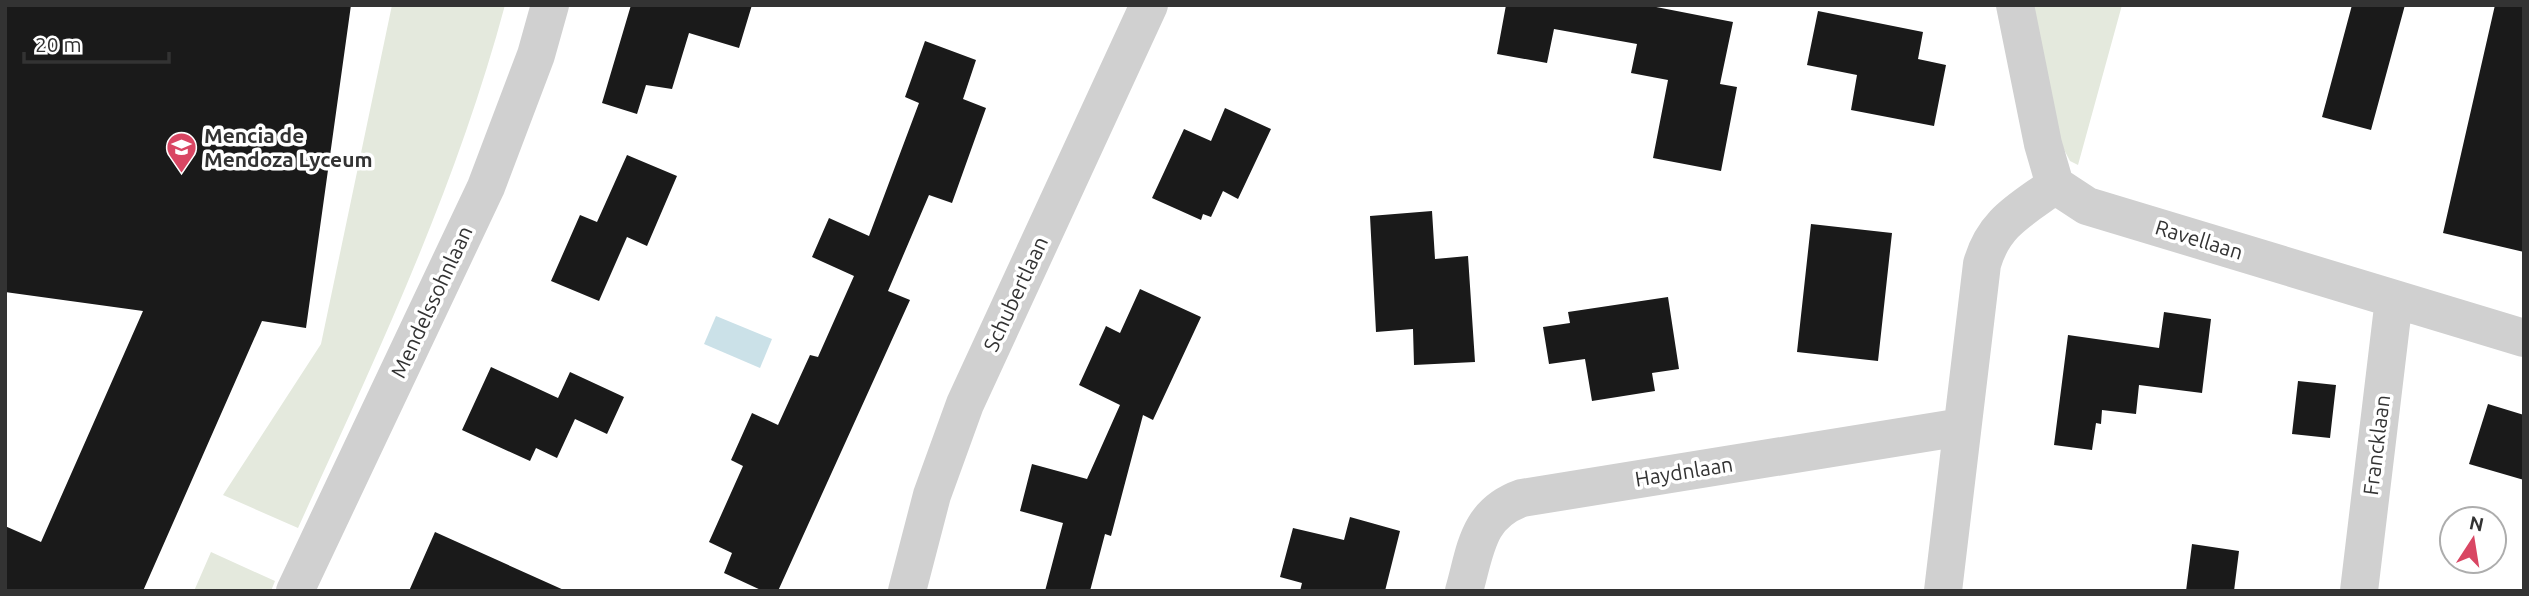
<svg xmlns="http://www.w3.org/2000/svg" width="2529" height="596" font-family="Ubuntu,sans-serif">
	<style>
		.green { fill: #e4e9dd }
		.water { fill: #cbe1e8 }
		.building { fill: #1a1a1a }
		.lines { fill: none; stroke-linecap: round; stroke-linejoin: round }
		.street { stroke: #d0d0d0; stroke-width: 38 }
		.labels { text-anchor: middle; stroke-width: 7; stroke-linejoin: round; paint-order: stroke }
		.poi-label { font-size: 21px; font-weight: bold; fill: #333; stroke: #fff; text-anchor: start }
		.street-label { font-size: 21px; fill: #333; stroke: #fff }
	</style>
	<rect width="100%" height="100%" fill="#fff"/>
	<path class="green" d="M 392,5 L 505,5 C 456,188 376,357 298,528 L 223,495 L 321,344 Z
		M 2030,5 L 2122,5 L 2078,165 L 2070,161 L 2061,144 Z
		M 211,552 L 275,581 L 271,591 L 194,591 Z"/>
	<path class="water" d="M 716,316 L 772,339 L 760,368 L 704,344 Z"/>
	<path class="building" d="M 5,5 L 351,5 L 306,328 L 262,321 L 143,591 L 5,591 L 5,526 L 41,542 L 143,311 L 5,292 Z
		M 631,5 L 752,5 L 739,48 L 689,33 L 672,89 L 646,85 L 637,114 L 602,103 Z
		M 1506,5 L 1646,5 L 1733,22 L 1720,84 L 1737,87 L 1721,171 L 1653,158 L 1668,80 L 1631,73 L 1637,44 L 1554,29 L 1547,63 L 1497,54 Z
		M 2352,5 L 2405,5 L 2371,130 L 2322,117 Z
		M 2495,5 L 2524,5 L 2524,252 L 2443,233 Z
		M 1818,11 L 1923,32 L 1918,59 L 1946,65 L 1934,126 L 1851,110 L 1857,75 L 1807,65 Z
		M 925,41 L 976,60 L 963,99 L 986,108 L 952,203 L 929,195 L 888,291 L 910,300 L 778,591 L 763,591 L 724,573 L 732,553 L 709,542 L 743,466 L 731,460 L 752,413 L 778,425 L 810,355 L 818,357 L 854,276 L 812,257 L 829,218 L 869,236 L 919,103 L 905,97 Z
		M 1225,108 L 1271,129 L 1238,199 L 1223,191 L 1211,217 L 1203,214 L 1201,220 L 1152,198 L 1184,129 L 1211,141 Z
		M 627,155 L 677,176 L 647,246 L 627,237 L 599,301 L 551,281 L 580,215 L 597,222 Z
		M 1432,211 L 1435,259 L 1468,256 L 1475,362 L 1414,365 L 1413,329 L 1376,332 L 1370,216 Z
		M 1811,224 L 1892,233 L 1878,361 L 1797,352 Z
		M 1140,289 L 1201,317 L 1153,420 L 1143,415 L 1111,536 L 1105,534 L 1090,591 L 1045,591 L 1063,523 L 1020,511 L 1032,464 L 1087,479 L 1120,405 L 1079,385 L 1106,326 L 1120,333 Z
		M 1668,297 L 1679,369 L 1652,373 L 1655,391 L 1592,401 L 1585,359 L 1549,364 L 1543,327 L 1570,323 L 1568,312 Z
		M 2164,312 L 2211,319 L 2202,393 L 2139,385 L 2136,414 L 2102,410 L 2101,424 L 2096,423 L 2092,450 L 2054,445 L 2068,335 L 2159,348 Z
		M 491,367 L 558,398 L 570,372 L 624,397 L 607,434 L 575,419 L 557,458 L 536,448 L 530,461 L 462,430 Z
		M 2298,381 L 2336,385 L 2330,438 L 2292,434 Z
		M 2488,404 L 2524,415 L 2524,480 L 2469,464 Z
		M 1350,517 L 1400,531 L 1385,591 L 1300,591 L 1302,583 L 1280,577 L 1293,528 L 1344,540 Z
		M 435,532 L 566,591 L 409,591 Z
		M 2192,544 L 2239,551 L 2234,591 L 2186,591 Z"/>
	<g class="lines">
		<path class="street" d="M 2015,5 L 2043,144 L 2055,185 L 2087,206 L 2524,338
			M 295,591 L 486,187 L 536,55 L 550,5
			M 907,591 L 932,495 L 965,404 L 1149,5
			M 1464,591 C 1476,549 1477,514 1522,498 L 1962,427
			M 1943,591 L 1982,264 C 1994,222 2021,210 2055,185
			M 2359,591 L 2394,299"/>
	</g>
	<defs>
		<symbol id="school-pin" viewBox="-11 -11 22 30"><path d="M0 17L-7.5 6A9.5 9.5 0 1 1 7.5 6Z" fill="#d94663" stroke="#fff"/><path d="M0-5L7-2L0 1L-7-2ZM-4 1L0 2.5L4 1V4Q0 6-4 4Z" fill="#fff"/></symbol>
	</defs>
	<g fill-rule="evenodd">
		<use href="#school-pin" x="164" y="130" width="35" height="47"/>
	</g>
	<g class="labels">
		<g class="poi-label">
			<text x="204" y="143">Mencia de<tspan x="204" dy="24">Mendoza Lyceum</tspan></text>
		</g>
		<g class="street-label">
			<text transform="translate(2199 240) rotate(17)" y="7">Ravellaan</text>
			<text transform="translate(1016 294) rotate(-65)" y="7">Schubertlaan</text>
			<text transform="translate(432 302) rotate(-65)" y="7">Mendelssohnlaan</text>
			<text transform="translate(2377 445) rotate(-83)" y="7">Francklaan</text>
			<text transform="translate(1684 472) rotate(-9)" y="7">Haydnlaan</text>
		</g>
	</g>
	<rect width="2529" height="596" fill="none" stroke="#333333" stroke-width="14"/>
	<g transform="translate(2473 540) rotate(12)"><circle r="33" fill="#ffffff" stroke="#adadad" stroke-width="2"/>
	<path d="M0-5L12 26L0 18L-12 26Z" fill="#d94663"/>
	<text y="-10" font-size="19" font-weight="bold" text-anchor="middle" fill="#333333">N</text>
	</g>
	<path d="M24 52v10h145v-10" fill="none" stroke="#333333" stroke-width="3.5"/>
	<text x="35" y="52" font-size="21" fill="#333333" stroke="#ffffff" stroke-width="5" paint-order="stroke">20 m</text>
</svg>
